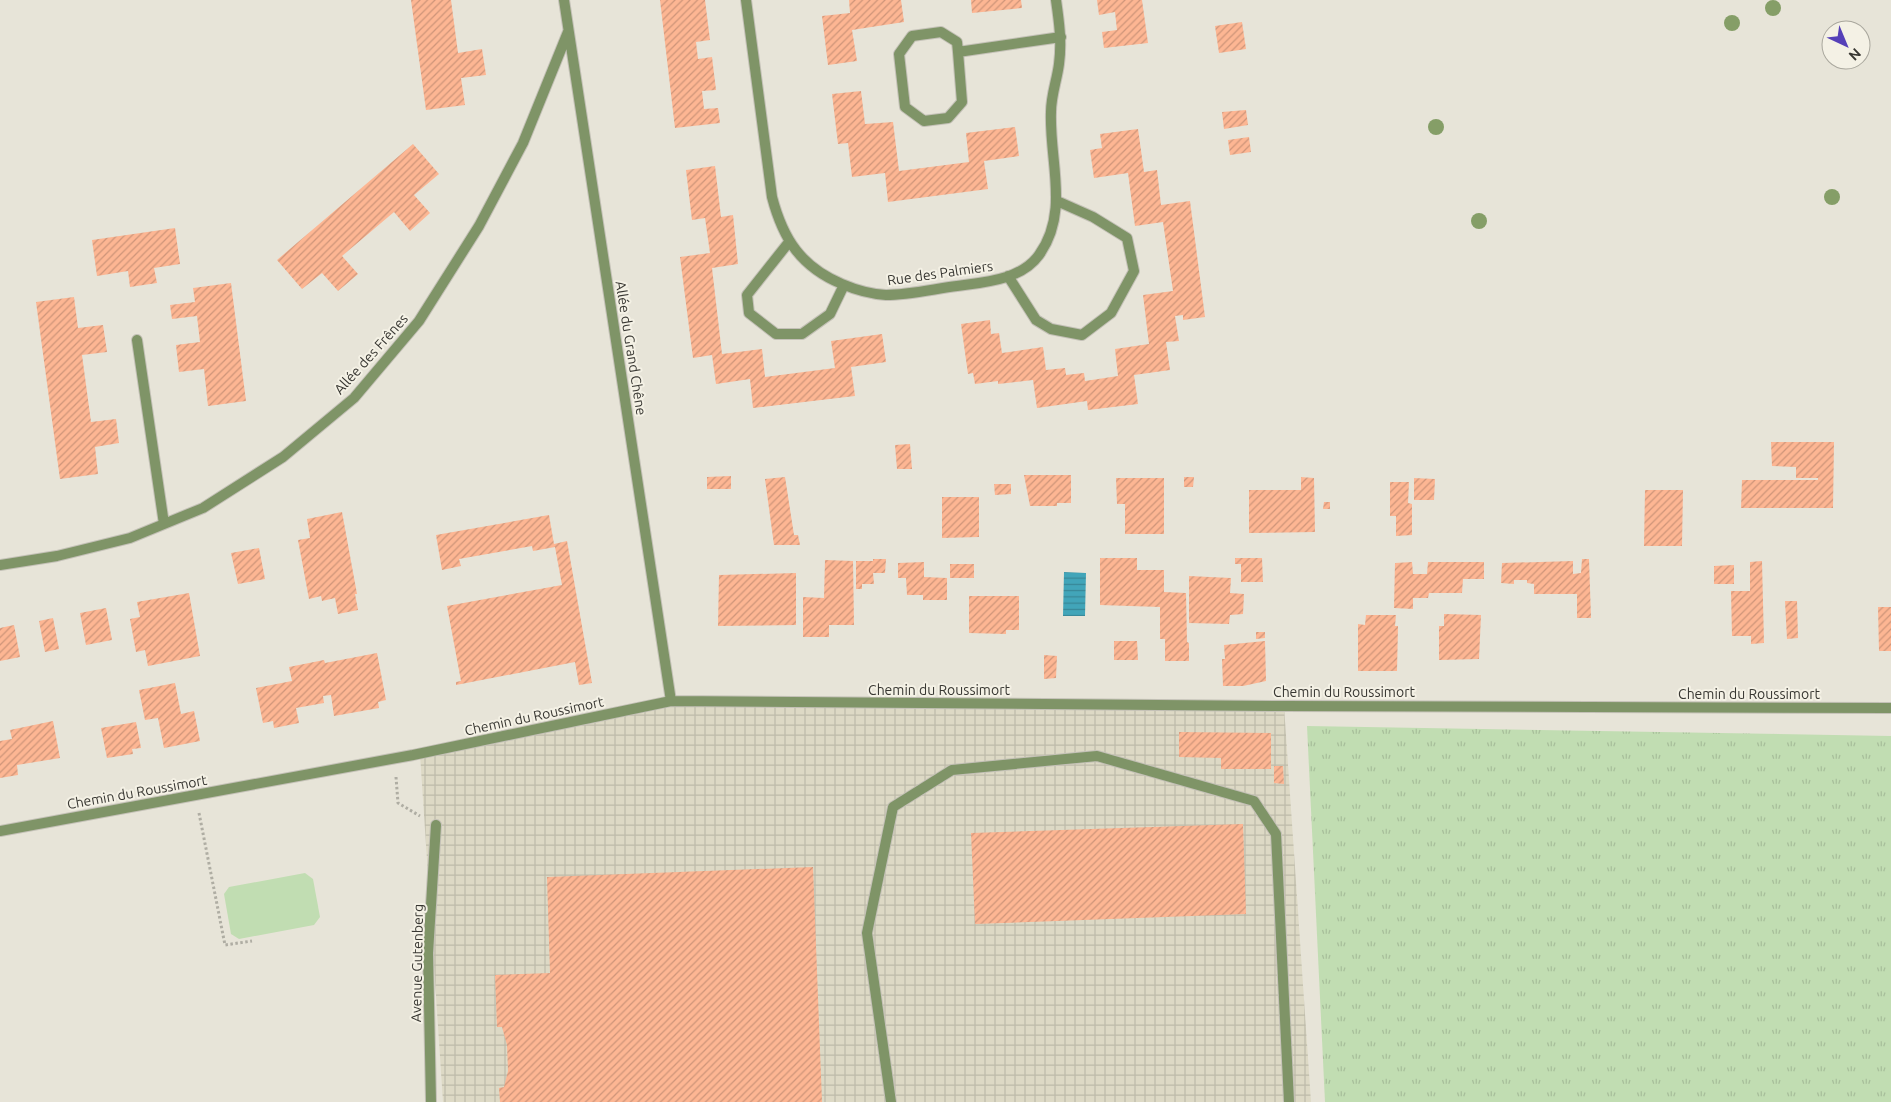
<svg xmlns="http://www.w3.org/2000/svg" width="1891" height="1102" font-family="Ubuntu,sans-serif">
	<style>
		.industrial { fill: url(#industrial-grid) }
		.grass { fill: url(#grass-tufts) }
		.pitch { fill: #c1ddb2 }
		.water { fill: url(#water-rules) }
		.building { fill: url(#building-hatch) }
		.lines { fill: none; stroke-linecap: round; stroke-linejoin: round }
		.service-casing { stroke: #c4c1b7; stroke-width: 12 }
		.minor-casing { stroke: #c4c1b7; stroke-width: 12 }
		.path { stroke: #afada3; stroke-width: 3; stroke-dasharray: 2.5 2.5; stroke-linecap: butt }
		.service { stroke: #7f9467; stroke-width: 10 }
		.minor { stroke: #7f9467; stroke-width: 10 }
		.tree { fill: #859e67 }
		.labels { text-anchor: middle; stroke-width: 4; stroke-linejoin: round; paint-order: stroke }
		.street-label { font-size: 14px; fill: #383732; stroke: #f4f1e5 }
	</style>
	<defs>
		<pattern id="industrial-grid" width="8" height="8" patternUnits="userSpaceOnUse" patternTransform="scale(1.25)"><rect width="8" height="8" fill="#ddd9c5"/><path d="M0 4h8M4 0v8" fill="none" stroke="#bebbaa"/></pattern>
		<pattern id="grass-tufts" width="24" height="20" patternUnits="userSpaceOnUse" patternTransform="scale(1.25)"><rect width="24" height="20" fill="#c1ddb2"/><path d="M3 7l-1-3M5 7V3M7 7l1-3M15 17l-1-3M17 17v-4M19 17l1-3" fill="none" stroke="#a7be9a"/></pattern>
		<pattern id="water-rules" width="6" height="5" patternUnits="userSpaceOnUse" patternTransform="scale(1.25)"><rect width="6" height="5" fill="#42a5b9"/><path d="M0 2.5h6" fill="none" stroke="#388797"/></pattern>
		<pattern id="building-hatch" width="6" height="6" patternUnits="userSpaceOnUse" patternTransform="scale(1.25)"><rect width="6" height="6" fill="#fdb693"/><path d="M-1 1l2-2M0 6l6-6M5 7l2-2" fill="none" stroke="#ce9579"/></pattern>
	</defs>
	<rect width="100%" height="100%" fill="#e7e4d8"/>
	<path class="industrial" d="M 671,701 L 1284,706 L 1311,1102 L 443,1102 L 420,754 Z"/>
	<path class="grass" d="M 1307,726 L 1891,736 L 1891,1102 L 1325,1102 Z"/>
	<path class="pitch" d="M 305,873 L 313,879 L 320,917 L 314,925 L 239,939 L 231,934 L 224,894 L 229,887 Z"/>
	<path class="water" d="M 1064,572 L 1086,573 L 1085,616 L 1063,616 Z"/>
	<path class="building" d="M 411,0 L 451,0 L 458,53 L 482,49 L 486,75 L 461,78 L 465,105 L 426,110 Z
		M 660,0 L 705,0 L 710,40 L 696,42 L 698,59 L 712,57 L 716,90 L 702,91 L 704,109 L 718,108 L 720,123 L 675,128 Z
		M 849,0 L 901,0 L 904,22 L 852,30 L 857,61 L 828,65 L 822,16 L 850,13 Z
		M 971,0 L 1021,0 L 1022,8 L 972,13 Z
		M 1097,0 L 1142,0 L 1148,43 L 1104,48 L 1102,32 L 1117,30 L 1115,12 L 1099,15 Z
		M 1242,22 L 1246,49 L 1219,53 L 1215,26 Z
		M 861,91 L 865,124 L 893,122 L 899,171 L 969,162 L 966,133 L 1015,127 L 1019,156 L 984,161 L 988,189 L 888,202 L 885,173 L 852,177 L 848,143 L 838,144 L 832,94 Z
		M 1246,110 L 1248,125 L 1224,129 L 1222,112 Z
		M 1138,129 L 1144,172 L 1157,170 L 1161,205 L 1190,201 L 1205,317 L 1183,320 L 1183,315 L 1175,316 L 1179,341 L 1166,342 L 1170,370 L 1134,375 L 1138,404 L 1088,410 L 1087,401 L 1037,408 L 1033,380 L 998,384 L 998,381 L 975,384 L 973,373 L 968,374 L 961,324 L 990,320 L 991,334 L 999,333 L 1002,353 L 1043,347 L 1046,370 L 1065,368 L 1066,375 L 1084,373 L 1085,381 L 1118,376 L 1115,349 L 1149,344 L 1143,295 L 1173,291 L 1163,222 L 1135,226 L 1128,173 L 1094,178 L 1090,150 L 1102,148 L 1100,134 Z
		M 1249,137 L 1251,152 L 1230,155 L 1228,140 Z
		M 413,144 L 439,174 L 414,195 L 430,213 L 410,231 L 394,212 L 342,256 L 358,274 L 338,291 L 322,273 L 302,289 L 277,260 Z
		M 715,166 L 721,217 L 733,215 L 738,264 L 712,268 L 722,354 L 762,349 L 765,377 L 835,368 L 831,341 L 882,334 L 886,362 L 851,367 L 855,396 L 753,408 L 750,379 L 716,384 L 712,355 L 693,358 L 680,257 L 710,253 L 705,218 L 692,220 L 686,170 Z
		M 175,228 L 180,264 L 154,268 L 157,283 L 130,287 L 128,271 L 97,276 L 92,240 Z
		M 231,283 L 246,401 L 208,406 L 204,369 L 179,372 L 176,345 L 200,342 L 197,316 L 172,319 L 170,305 L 195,302 L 193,288 Z
		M 74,297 L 78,328 L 103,325 L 107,352 L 82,355 L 91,422 L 116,419 L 119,443 L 95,447 L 98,474 L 60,479 L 36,302 Z
		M 1771,442 L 1834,442 L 1833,508 L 1741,508 L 1742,480 L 1818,480 L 1818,478 L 1796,478 L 1796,467 L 1772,466 Z
		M 910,444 L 912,469 L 897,469 L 895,445 Z
		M 1024,475 L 1071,475 L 1071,503 L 1057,503 L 1057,506 L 1030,506 Z
		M 731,476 L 731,489 L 707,489 L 707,477 Z
		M 785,477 L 794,535 L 798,535 L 800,545 L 774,545 L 765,479 Z
		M 1184,477 L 1194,477 L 1193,487 L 1184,487 Z
		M 1301,477 L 1314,478 L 1315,532 L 1249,533 L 1249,490 L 1301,490 Z
		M 1116,478 L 1164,478 L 1164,534 L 1125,534 L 1125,504 L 1117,504 Z
		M 1414,478 L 1435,479 L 1434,500 L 1414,500 Z
		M 1390,482 L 1409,482 L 1408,503 L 1412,504 L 1412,535 L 1396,536 L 1396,516 L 1390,516 Z
		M 994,484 L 1011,484 L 1011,494 L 995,495 Z
		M 1645,490 L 1683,490 L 1682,546 L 1644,546 Z
		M 942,497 L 979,497 L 979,537 L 942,538 Z
		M 1324,502 L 1330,502 L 1330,509 L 1323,509 Z
		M 342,512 L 357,594 L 355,594 L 358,610 L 338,614 L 335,598 L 322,601 L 321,596 L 309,599 L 298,540 L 310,538 L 307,519 Z
		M 549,515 L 554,544 L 567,541 L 592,683 L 579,685 L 575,662 L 456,685 L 456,682 L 461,681 L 447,606 L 562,585 L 555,547 L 533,551 L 532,546 L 459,559 L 461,566 L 442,570 L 436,535 Z
		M 259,548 L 265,579 L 238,584 L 231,553 Z
		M 1100,558 L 1137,558 L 1137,570 L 1164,570 L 1164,592 L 1186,593 L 1187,642 L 1189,643 L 1189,661 L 1165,661 L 1165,639 L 1160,639 L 1160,607 L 1100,605 Z
		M 1235,558 L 1262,558 L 1263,582 L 1241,582 L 1241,564 L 1235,564 Z
		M 873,559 L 886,559 L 885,573 L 873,573 L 874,584 L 862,584 L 862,589 L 856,589 L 856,561 L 873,561 Z
		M 1582,559 L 1589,559 L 1591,618 L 1577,618 L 1577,594 L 1534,594 L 1534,584 L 1527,583 L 1527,580 L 1514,580 L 1514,584 L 1501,583 L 1502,563 L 1573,561 L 1573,574 L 1581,573 Z
		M 825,560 L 853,561 L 854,625 L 829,625 L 829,637 L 803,637 L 803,597 L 824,598 Z
		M 1762,561 L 1764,643 L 1751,644 L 1751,636 L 1732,636 L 1731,591 L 1750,591 L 1750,562 Z
		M 924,562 L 924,577 L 947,578 L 947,600 L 923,600 L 923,595 L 907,595 L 906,578 L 898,578 L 898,563 Z
		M 1412,562 L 1413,574 L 1427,574 L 1428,562 L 1484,562 L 1484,579 L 1463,579 L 1462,593 L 1429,593 L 1428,598 L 1413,598 L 1413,609 L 1394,608 L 1395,563 Z
		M 950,564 L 974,564 L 974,578 L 950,578 Z
		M 1734,565 L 1734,584 L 1714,584 L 1714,566 Z
		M 796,573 L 796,625 L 718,626 L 719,575 Z
		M 1189,576 L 1231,578 L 1230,593 L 1244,594 L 1243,614 L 1230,615 L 1229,624 L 1189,623 Z
		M 189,593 L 200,656 L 148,666 L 145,650 L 136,652 L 130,619 L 140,617 L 137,602 Z
		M 969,596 L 1019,596 L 1019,630 L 1006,630 L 1006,634 L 969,633 Z
		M 1785,601 L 1797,601 L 1798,638 L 1787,639 Z
		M 1878,607 L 1891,607 L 1891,651 L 1879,651 Z
		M 106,608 L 112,640 L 86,645 L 80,613 Z
		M 1444,614 L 1481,615 L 1479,659 L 1439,660 L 1439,626 L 1444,626 Z
		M 1366,615 L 1396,615 L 1395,626 L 1398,626 L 1397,671 L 1358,671 L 1358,624 L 1365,625 Z
		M 53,618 L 59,649 L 45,652 L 39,621 Z
		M 14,625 L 20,657 L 0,661 L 0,628 Z
		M 1256,632 L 1265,632 L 1265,638 L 1256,639 Z
		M 1114,641 L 1137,641 L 1138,660 L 1114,660 Z
		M 1265,641 L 1266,681 L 1243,686 L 1223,686 L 1222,659 L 1225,659 L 1224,645 Z
		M 377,653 L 386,700 L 378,702 L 379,708 L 334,716 L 331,695 L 323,696 L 324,703 L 296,708 L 299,723 L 274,728 L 273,721 L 263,723 L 256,688 L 292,681 L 289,667 L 324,660 L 325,663 Z
		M 1044,655 L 1057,656 L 1056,678 L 1044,679 Z
		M 175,683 L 181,714 L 194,711 L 200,741 L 164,748 L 158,718 L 145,720 L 139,690 Z
		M 53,721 L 60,758 L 17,765 L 18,775 L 0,778 L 0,741 L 12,739 L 10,730 Z
		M 136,722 L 141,748 L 132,749 L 133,754 L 107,758 L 101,728 Z
		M 1179,732 L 1271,733 L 1271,769 L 1221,769 L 1221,758 L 1179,757 Z
		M 1274,766 L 1283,766 L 1284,784 L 1274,783 Z
		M 1243,824 L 1246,914 L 975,924 L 971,833 Z
		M 813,867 L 822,1102 L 500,1102 L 499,1088 L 504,1087 L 508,1071 L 507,1045 L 502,1027 L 497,1027 L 495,975 L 550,973 L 547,877 Z"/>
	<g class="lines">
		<defs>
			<path id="service" d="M 958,52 L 962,102 L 948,118 L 924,121 L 905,107 L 899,54 L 912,36 L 941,32 L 957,42 L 958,52 L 1061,37
				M 891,1102 L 867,933 L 893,807 L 952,770 L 1097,756 L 1254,801 L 1276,834 L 1289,1102"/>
			<path id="minor" d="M 564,0 L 671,701
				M 746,0 L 772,197 C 783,239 801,267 842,284 C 856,290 870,294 886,295 C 908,295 934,289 957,286 C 985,282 1021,280 1039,255 C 1070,212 1049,161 1051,112 C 1051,95 1057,80 1059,64 C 1062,42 1059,21 1056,0
				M 789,242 L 747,295 L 749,313 L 776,334 L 802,334 L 830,314 L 844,285
				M 1008,276 L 1036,320 L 1051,329 L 1082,335 L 1111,313 L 1134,271 L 1127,238 L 1093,217 L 1057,201
				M 137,340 L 164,524
				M 0,565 L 57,556 L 130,538 L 203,508 L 283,457 L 354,398 L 419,321 L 479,226 L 523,143 L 568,32
				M 0,831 L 413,755 L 671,701 L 1284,706 L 1891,708
				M 431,1102 L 428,953 L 436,825"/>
		</defs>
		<use href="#service" class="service-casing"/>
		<use href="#minor" class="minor-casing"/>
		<path class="path" d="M 396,777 L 398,803 L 420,816
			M 199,813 L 225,945 L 252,941"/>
		<use href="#service" class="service"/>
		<use href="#minor" class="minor"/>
	</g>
	<g class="tree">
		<circle cx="1773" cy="8" r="8"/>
		<circle cx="1732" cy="23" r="8"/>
		<circle cx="1436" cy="127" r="8"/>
		<circle cx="1832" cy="197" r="8"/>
		<circle cx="1479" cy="221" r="8"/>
	</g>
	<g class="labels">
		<g class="street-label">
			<text transform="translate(940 273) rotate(-8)" y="5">Rue des Palmiers</text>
			<text transform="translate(631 348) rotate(81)" y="5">Allée du Grand Chêne</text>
			<text transform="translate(371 354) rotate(-48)" y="5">Allée des Frênes</text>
			<text x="939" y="695">Chemin du Roussimort</text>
			<text x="1344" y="697">Chemin du Roussimort</text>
			<text x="1749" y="699">Chemin du Roussimort</text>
			<text transform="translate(534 716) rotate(-12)" y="5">Chemin du Roussimort</text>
			<text transform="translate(137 792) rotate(-10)" y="5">Chemin du Roussimort</text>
			<text transform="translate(417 963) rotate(-89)" y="5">Avenue Gutenberg</text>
		</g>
	</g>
	<g transform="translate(1846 45) rotate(136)"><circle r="24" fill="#f4f1e5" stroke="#a9a79d"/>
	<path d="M0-4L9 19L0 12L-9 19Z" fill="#5540b8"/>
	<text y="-8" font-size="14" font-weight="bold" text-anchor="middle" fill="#383732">N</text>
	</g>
</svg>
